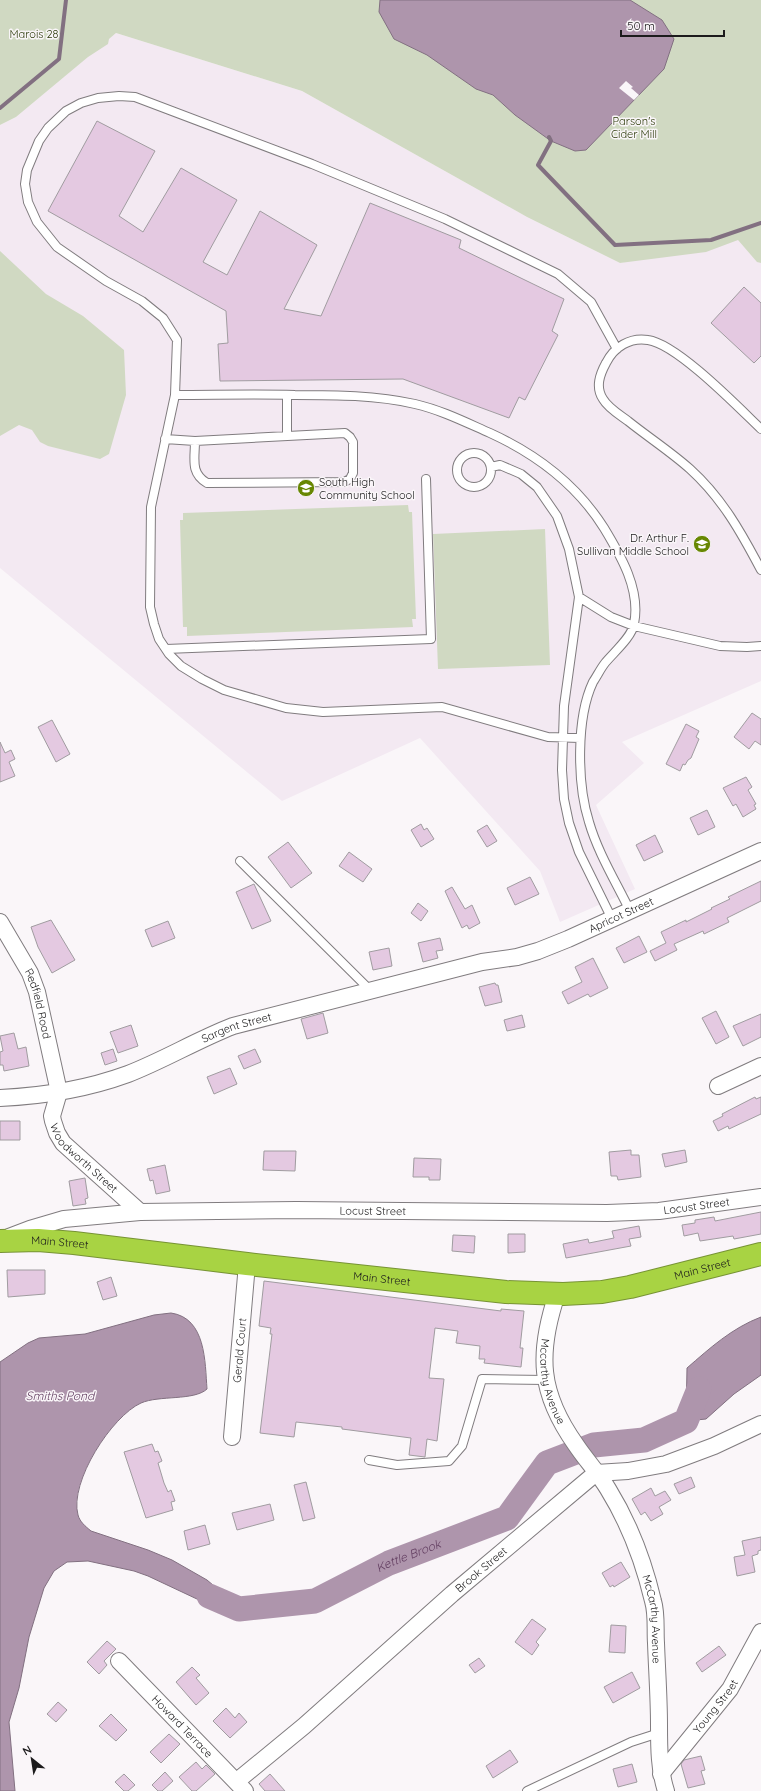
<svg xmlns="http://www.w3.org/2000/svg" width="761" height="1791" font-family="Quicksand,sans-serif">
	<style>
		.built { fill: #f3e9f2 }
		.green { fill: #d0d9c2 }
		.water { fill: #ae95ac; stroke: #827081 }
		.pier { fill: #faf6f9 }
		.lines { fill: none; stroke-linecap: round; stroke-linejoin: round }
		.stream { stroke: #827081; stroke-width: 4 }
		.river { stroke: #ae95ac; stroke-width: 25 }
		.building { fill: #e4c9e1; stroke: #a09ca0 }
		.lane-casing { stroke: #807c7f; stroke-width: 10 }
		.street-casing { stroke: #807c7f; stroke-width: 18 }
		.highway-casing { stroke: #779335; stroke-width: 24 }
		.lane { stroke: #fff; stroke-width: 8 }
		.street { stroke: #fff; stroke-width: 16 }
		.highway { stroke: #a8d343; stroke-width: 22 }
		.labels { text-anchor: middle; stroke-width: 3; stroke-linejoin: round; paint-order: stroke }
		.park-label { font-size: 11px; fill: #2c3b09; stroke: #faf6f9 }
		.poi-label { font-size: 11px; fill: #1c1b1c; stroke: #faf6f9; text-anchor: start }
		.street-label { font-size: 11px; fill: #1c1b1c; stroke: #faf6f9 }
		.water-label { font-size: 12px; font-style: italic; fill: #623d60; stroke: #faf6f9 }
	</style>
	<rect width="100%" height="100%" fill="#faf6f9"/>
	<path class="built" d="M 116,33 L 302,91 L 527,217 L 620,263 L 761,230 L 761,681 L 622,742 L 644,763 L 596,805 L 635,889 L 560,922 L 540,871 L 420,738 L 282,801 L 0,568 L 0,125 L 16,117 Z"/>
	<path class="green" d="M 0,0 L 761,0 L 761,263 L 757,262 L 738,240 L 706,252 L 620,263 L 527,217 L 302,91 L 116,33 L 109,39 L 108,44 L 88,57 L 16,117 L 0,125 Z
		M 0,251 L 46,294 L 83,316 L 124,350 L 126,395 L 109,454 L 100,459 L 48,446 L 40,442 L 32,430 L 19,425 L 0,436 Z
		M 408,505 L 409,512 L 412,512 L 416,619 L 412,619 L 413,627 L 187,636 L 187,627 L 183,627 L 180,520 L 183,520 L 183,513 Z
		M 545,529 L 550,665 L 438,669 L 433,534 Z"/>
	<path class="water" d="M 380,0 L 630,0 L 662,20 L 674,39 L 664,69 L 586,150 L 575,151 L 551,141 L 515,115 L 493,95 L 476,89 L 427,55 L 394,39 L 379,12 Z
		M 171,1313 C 206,1318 205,1362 207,1389 C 194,1401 159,1395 141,1403 C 112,1416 69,1482 78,1515 C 80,1522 85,1526 91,1531 L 148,1550 L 172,1560 L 207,1580 L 226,1596 L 239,1599 L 239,1609 L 231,1615 L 148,1576 L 134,1571 L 88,1561 L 67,1562 L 54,1571 L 44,1588 L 29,1637 L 19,1688 L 9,1722 L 15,1791 L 0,1791 L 0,1362 L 28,1343 L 39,1338 L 85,1334 L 154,1315 Z
		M 761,1317 L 761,1375 L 734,1394 L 706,1419 L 686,1421 L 687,1368 C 710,1348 732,1328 761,1317 Z"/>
	<path class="pier" d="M 626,81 L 633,87 L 631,88 L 639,95 L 634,100 L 619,88 Z"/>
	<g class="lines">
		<path class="stream" d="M 0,108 L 59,59 L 66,0
			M 549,137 L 551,141 L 538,165 L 615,245 L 711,240 L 761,223"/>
		<path class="river" id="s1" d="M 209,1596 L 239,1609 L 315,1601 L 389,1563 L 507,1518 L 547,1463 L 594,1445 L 644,1440 L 686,1421 L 699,1389"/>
	</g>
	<path class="building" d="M 97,121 L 155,151 L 119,216 L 143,232 L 181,168 L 237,200 L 203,262 L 227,275 L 260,211 L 317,245 L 284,309 L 321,316 L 370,203 L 461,240 L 459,248 L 564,299 L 552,331 L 558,335 L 525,400 L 519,397 L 509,418 L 403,379 L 220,381 L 218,344 L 228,343 L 226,311 L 48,211 Z
		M 744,287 L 761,303 L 761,356 L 754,363 L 711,323 Z
		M 752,713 L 761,719 L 761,745 L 755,741 L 749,749 L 734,737 Z
		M 52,720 L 70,754 L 56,762 L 38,727 Z
		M 686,724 L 699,731 L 696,737 L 699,739 L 691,758 L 688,760 L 685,765 L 683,764 L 680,771 L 666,764 Z
		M 0,742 L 5,753 L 11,750 L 15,759 L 9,762 L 15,776 L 0,782 Z
		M 746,777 L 752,787 L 748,790 L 756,804 L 754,805 L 756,809 L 743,817 L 736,804 L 733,806 L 723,788 Z
		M 707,810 L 715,827 L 698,835 L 690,818 Z
		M 421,824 L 424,830 L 427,828 L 434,839 L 421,847 L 411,830 Z
		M 487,825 L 497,841 L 487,847 L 477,831 Z
		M 655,835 L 663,852 L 644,861 L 636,845 Z
		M 288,842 L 312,873 L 291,888 L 268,857 Z
		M 349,852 L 372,869 L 363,882 L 339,866 Z
		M 530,877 L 539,894 L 515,905 L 507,888 Z
		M 761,881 L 761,901 L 727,918 L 729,922 L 704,934 L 703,931 L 674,944 L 677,950 L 655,961 L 650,951 L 666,943 L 661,932 L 686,920 L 686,922 L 712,909 L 711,908 L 730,899 L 728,897 Z
		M 254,884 L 271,921 L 252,929 L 236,892 Z
		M 452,887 L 465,909 L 472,905 L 480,923 L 469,929 L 467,925 L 462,928 L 445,891 Z
		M 418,903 L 428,911 L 421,921 L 411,913 Z
		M 51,920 L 75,960 L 52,973 L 38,947 L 31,927 Z
		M 168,921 L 175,938 L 152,947 L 145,930 Z
		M 639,936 L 647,952 L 624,963 L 616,948 Z
		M 440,938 L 443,950 L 436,951 L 438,958 L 423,962 L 418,943 Z
		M 389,948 L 392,966 L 373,970 L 369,952 Z
		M 593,958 L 608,988 L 590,997 L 588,994 L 568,1004 L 562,992 L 582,982 L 575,967 Z
		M 495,983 L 496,985 L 498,985 L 502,1002 L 485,1006 L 479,987 Z
		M 716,1011 L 729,1037 L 716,1044 L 702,1018 Z
		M 323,1013 L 328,1033 L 307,1039 L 301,1019 Z
		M 761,1014 L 761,1037 L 743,1046 L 733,1026 Z
		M 522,1015 L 525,1027 L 507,1031 L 504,1020 Z
		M 131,1025 L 138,1046 L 118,1053 L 110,1032 Z
		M 14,1033 L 18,1049 L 26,1047 L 29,1066 L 4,1071 L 3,1065 L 0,1065 L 0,1052 L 3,1051 L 0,1036 Z
		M 113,1049 L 117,1061 L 105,1065 L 101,1053 Z
		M 255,1049 L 261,1062 L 244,1069 L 238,1056 Z
		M 230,1068 L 237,1084 L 214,1094 L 207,1077 Z
		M 755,1097 L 756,1099 L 761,1097 L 761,1114 L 729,1129 L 728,1126 L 718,1131 L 713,1121 L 723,1116 L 722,1114 Z
		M 0,1121 L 20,1121 L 20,1140 L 0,1140 Z
		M 631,1150 L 631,1155 L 639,1155 L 641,1177 L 618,1180 L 617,1176 L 611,1176 L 609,1152 Z
		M 685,1150 L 687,1162 L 665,1167 L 662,1154 Z
		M 264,1151 L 296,1151 L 295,1171 L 263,1170 Z
		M 414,1158 L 441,1159 L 440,1180 L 429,1180 L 429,1177 L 413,1177 Z
		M 165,1165 L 170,1191 L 156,1194 L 153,1180 L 150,1181 L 147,1169 Z
		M 85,1178 L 88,1198 L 85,1199 L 86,1204 L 73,1206 L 69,1181 Z
		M 761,1212 L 761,1234 L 734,1239 L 733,1236 L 700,1241 L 698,1233 L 684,1236 L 682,1225 L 695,1223 L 695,1220 L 714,1217 L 715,1221 Z
		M 639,1226 L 641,1237 L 629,1239 L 631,1246 L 566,1258 L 563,1244 L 588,1239 L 589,1243 L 614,1238 L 612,1231 Z
		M 508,1234 L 525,1234 L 525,1252 L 508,1253 Z
		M 453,1235 L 475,1236 L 474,1253 L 452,1251 Z
		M 7,1270 L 45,1270 L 45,1294 L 8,1297 Z
		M 111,1277 L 117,1296 L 103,1300 L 97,1282 Z
		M 264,1281 L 501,1311 L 501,1309 L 524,1311 L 520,1348 L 523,1348 L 521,1367 L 484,1363 L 485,1359 L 479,1359 L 480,1346 L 456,1343 L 458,1331 L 435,1328 L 429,1378 L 444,1379 L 437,1441 L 427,1439 L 425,1457 L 409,1455 L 411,1438 L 342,1429 L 342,1427 L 296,1422 L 294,1437 L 260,1433 L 272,1334 L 270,1334 L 271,1328 L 259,1326 Z
		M 152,1444 L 155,1452 L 158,1451 L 162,1461 L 158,1463 L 164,1483 L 168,1492 L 171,1490 L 175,1501 L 171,1502 L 173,1510 L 146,1518 L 124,1452 Z
		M 691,1477 L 695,1487 L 679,1494 L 674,1484 Z
		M 306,1482 L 315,1518 L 303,1521 L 294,1485 Z
		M 651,1488 L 655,1496 L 665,1491 L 671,1500 L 659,1507 L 663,1514 L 651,1521 L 645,1512 L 641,1515 L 632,1499 Z
		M 270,1504 L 274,1520 L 237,1530 L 232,1513 Z
		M 205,1525 L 210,1544 L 188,1550 L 184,1531 Z
		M 761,1537 L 761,1550 L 758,1551 L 758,1554 L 752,1556 L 755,1572 L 737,1576 L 734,1557 L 745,1555 L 742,1541 Z
		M 621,1562 L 630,1577 L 614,1587 L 613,1585 L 610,1587 L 602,1573 Z
		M 532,1619 L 546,1629 L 536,1642 L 539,1645 L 532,1655 L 515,1642 Z
		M 611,1625 L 626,1626 L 625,1653 L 609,1652 Z
		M 107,1641 L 116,1649 L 104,1661 L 107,1665 L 99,1674 L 87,1662 Z
		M 719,1646 L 726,1655 L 702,1672 L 696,1663 Z
		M 479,1658 L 485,1666 L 475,1673 L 469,1665 Z
		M 192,1667 L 200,1675 L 196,1678 L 209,1693 L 196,1705 L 176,1682 Z
		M 632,1672 L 640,1688 L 613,1703 L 604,1687 Z
		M 58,1702 L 67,1710 L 56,1722 L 47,1714 Z
		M 226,1708 L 235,1718 L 239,1713 L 247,1722 L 230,1738 L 213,1721 Z
		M 111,1714 L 127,1730 L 116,1741 L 99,1726 Z
		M 169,1734 L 180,1744 L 161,1763 L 150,1752 Z
		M 510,1750 L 518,1762 L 493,1778 L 486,1766 Z
		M 701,1756 L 705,1770 L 701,1771 L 705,1784 L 688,1788 L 681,1764 L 684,1760 Z
		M 196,1762 L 202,1769 L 206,1765 L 215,1774 L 196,1791 L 192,1791 L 179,1777 Z
		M 632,1764 L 637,1782 L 618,1787 L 613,1769 Z
		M 165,1772 L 173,1781 L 162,1791 L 158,1791 L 152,1785 Z
		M 124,1774 L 135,1785 L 128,1791 L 124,1791 L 115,1782 Z
		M 270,1774 L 285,1791 L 265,1791 L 259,1784 Z"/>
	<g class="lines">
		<defs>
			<path id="lane" d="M 175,395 C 215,395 255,394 295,395 C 335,395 376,395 415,404 C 441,410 465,422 490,433 C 536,454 577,485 604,528 C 621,556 641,590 634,624 C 632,637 613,653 605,663 C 601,668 597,676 593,682 C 576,718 577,784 589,822 C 598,853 616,882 630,911
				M 761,429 C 738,407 677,344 648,340 C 630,337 614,347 606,363 C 600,374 595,387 603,399 C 608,408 620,415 628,421 C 648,437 671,452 690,469 C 722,498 741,532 761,570
				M 287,435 L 287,395
				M 165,439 L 195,441 L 345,433 L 350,437 L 353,442 L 353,473 L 350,479 L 344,482 L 207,483 C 190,473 195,459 195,441
				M457 470a17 17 0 1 1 34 0a17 17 0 1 1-34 0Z
				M 491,467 L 500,465 L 521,474 L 537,487 L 557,516 L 569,549 L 579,597 L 564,706 L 562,770 L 564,799 L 569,823 L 579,852 L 612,919
				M 579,597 L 611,617 L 634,626 L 720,646 L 747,647 L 761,646
				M 166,649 L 431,639 L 426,479
				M 580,738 L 548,737 L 442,707 L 323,712 L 286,708 L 224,690 L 202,679 L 181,666 L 169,654 L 159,639 L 154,624 L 150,607 L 151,507 L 175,395 L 177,340 L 163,318 L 142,301 L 106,281 L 57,247 L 37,222 L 28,202 L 25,184 L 27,170 L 39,141 L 48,128 L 66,111 L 81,103 L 98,98 L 119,96 L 135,97 L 312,164 L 445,219 L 558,274 L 591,302 L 617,349
				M 240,861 L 367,987 L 373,990
				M 369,1460 L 397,1465 L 449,1461 L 462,1446 L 482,1379 L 546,1380
				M 527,1791 L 631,1742 L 659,1733"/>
			<g id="street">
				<path id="s2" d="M 0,922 L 30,973 L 37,992 L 59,1092 L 52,1116 L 53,1121 L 57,1133 L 63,1143 L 140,1212"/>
				<path d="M 718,1086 L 761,1066"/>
				<path id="s3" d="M 0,1098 C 44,1096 87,1089 128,1074 C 164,1060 197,1040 233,1026 L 482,962 L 517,957 L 538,951 L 568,939 L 761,851"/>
				<path id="s4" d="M 9,1237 L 30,1229 L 64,1219 L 140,1212 L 296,1210 L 607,1213 L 659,1211 L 761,1197"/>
				<path id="s5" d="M 557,1294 C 537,1354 539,1393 576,1445 C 586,1460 599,1474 608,1489 C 629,1523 644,1563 653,1601 C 657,1614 655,1630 656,1643 C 657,1671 659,1698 659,1725 C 659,1748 659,1769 666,1791"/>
				<path id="s6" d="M 232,1437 L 247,1264"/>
				<path id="s7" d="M 119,1661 L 245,1791"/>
				<path id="s8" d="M 661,1774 L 730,1689 L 761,1632"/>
				<path id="s9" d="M 237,1781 L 304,1726 L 452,1594 L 596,1473 L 628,1471 L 666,1464 L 714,1446 L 761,1424"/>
			</g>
			<g id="highway">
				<path id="s10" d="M 0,1241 L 38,1240 L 74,1243 L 247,1264 L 506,1292 L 563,1294 L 602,1292 L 630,1287 L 761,1254"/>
			</g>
		</defs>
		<use href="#lane" class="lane-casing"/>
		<use href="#street" class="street-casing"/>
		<use href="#highway" class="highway-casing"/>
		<use href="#lane" class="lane"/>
		<use href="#street" class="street"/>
		<use href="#highway" class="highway"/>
	</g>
	<defs>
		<symbol id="school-disc" viewBox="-11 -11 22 22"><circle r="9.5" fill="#678702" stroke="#faf6f9"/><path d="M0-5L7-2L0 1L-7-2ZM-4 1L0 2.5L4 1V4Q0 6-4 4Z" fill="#fff"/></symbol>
	</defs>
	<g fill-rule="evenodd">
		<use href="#school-disc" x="296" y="478" width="20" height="20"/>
		<use href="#school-disc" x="692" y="534" width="20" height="20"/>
	</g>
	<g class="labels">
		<g class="park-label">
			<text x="34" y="38">Marois 28</text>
			<text x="634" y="125">Parson's<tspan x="634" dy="13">Cider Mill</tspan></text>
		</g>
		<g class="poi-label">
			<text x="319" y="486">South High<tspan x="319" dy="13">Community School</tspan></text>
			<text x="689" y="542" text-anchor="end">Dr. Arthur F.<tspan x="689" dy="13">Sullivan Middle School</tspan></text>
		</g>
		<g class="street-label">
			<text dy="4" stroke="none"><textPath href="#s3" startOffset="651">Apricot Street</textPath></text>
			<text dy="4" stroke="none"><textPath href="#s2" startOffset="91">Redfield Road</textPath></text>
			<text dy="4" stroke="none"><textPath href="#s3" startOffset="249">Sargent Street</textPath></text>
			<text dy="4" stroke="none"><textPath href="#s2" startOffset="261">Woodworth Street</textPath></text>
			<text dy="4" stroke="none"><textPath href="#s4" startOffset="691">Locust Street</textPath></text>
			<text dy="4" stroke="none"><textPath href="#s4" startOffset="367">Locust Street</textPath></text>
			<text dy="4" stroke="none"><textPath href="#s10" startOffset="60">Main Street</textPath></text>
			<text dy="4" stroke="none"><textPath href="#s10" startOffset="708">Main Street</textPath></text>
			<text dy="4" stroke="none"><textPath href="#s10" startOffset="384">Main Street</textPath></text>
			<text dy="4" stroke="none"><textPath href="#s6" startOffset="87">Gerald Court</textPath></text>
			<text dy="4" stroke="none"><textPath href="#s5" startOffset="90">Mccarthy Avenue</textPath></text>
			<text dy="4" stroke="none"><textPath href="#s9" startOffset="323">Brook Street</textPath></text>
			<text dy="4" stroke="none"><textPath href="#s5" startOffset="353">McCarthy Avenue</textPath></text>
			<text dy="4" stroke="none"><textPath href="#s8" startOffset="87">Young Street</textPath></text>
			<text dy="4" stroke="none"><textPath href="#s7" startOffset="91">Howard Terrace</textPath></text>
		</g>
		<g class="water-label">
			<text x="60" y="1400">Smiths Pond</text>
			<text dy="4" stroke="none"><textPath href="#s1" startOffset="213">Kettle Brook</textPath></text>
		</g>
	</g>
	<g transform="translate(32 1759) rotate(330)" stroke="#faf6f9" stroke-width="3" paint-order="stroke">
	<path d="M0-3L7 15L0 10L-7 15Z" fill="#1c1b1c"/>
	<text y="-6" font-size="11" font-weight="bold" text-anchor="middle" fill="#1c1b1c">N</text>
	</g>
	<path d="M621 30v6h103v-6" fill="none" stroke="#1c1b1c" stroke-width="2"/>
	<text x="627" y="30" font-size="12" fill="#1c1b1c" stroke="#faf6f9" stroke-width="3" paint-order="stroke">50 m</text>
</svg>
